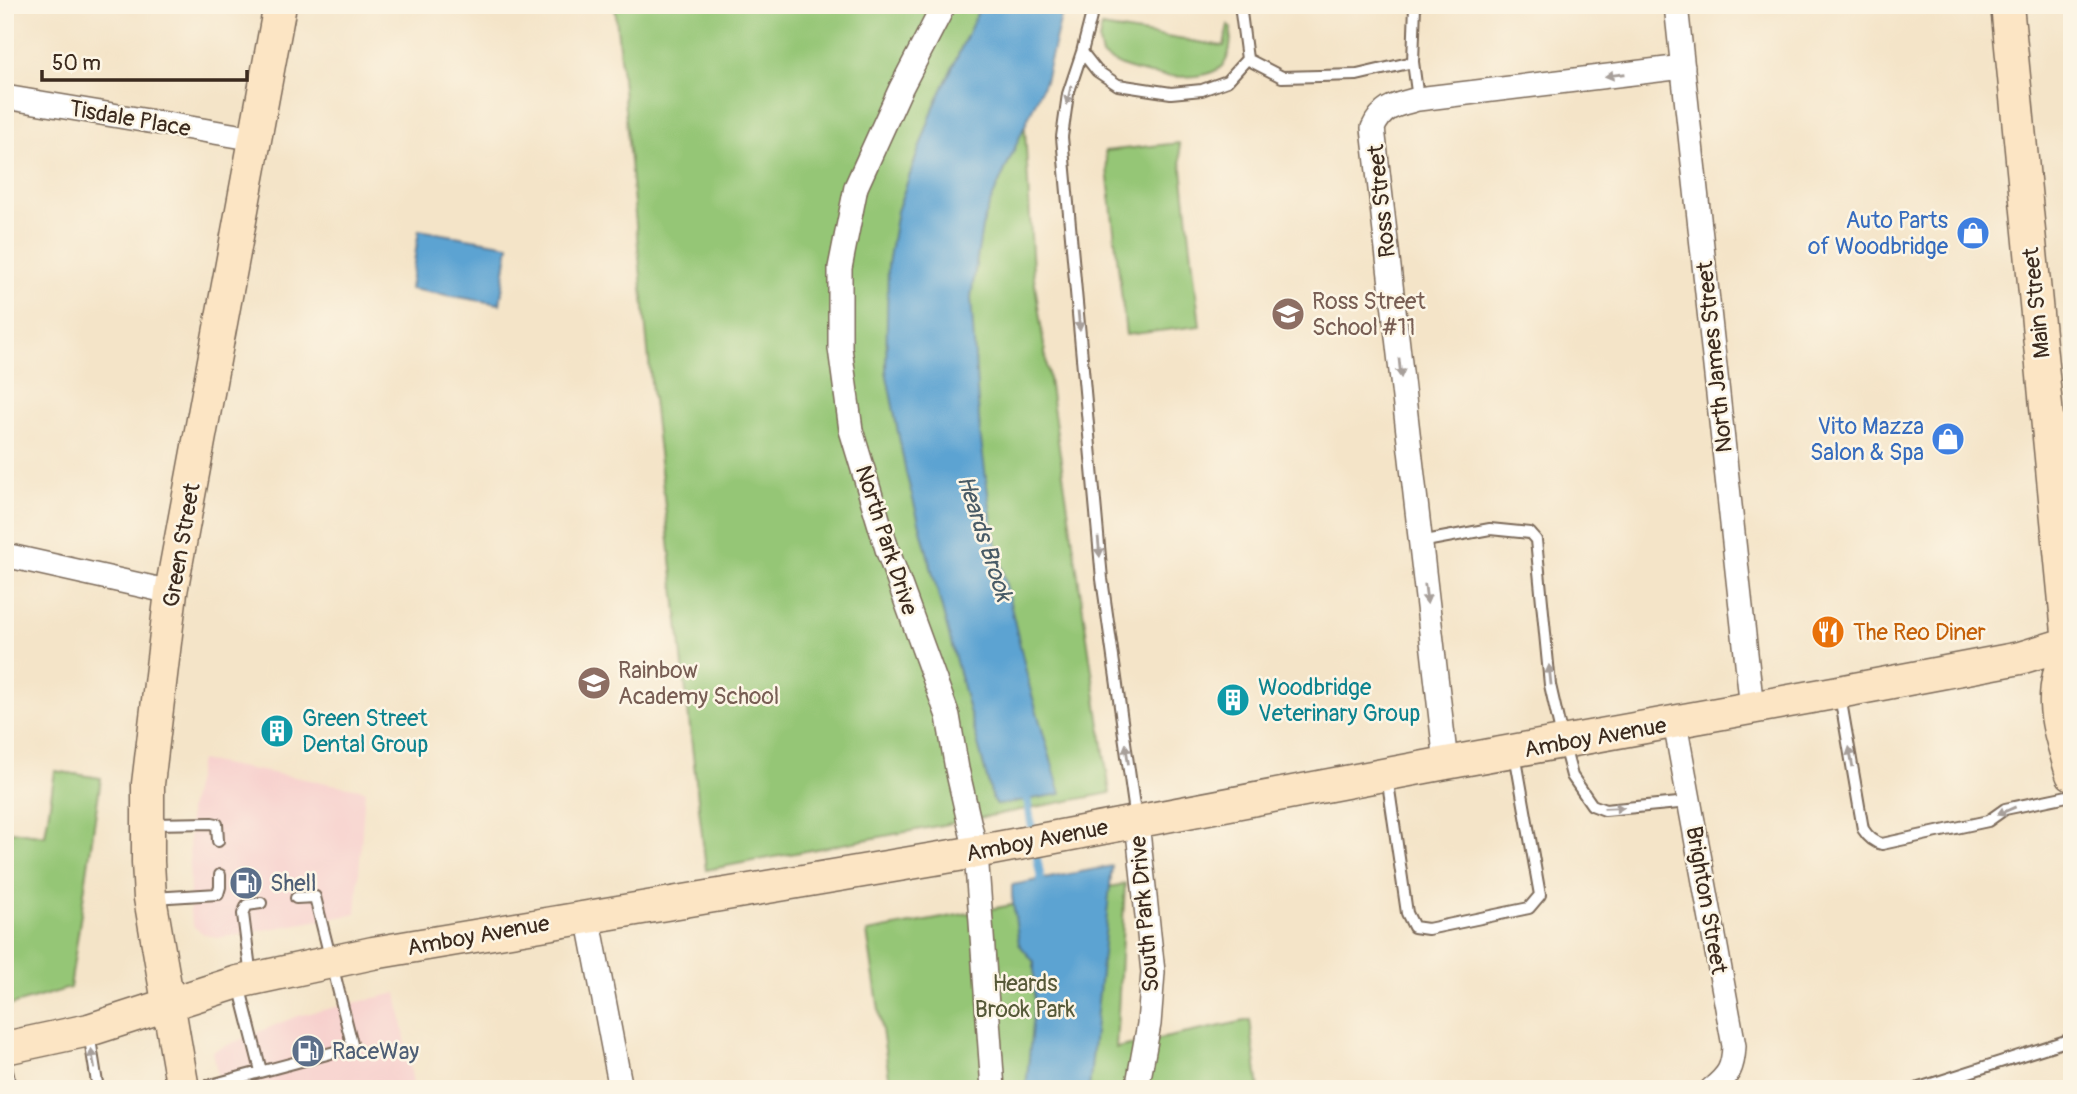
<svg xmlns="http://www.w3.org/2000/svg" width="2077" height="1094" font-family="Pangolin,sans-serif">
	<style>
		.built { fill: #f7d0cd }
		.green { fill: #95c676; stroke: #68784a; stroke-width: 2 }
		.water { fill: #5ba3d2; stroke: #4b6678; stroke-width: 2 }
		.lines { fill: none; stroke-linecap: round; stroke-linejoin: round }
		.stream { stroke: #5ba3d2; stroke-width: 8 }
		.lane-casing { stroke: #7c6b5a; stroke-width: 14 }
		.street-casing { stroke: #7c6b5a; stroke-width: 26 }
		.secondary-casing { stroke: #7c6b5a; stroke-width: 35 }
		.lane { stroke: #fff; stroke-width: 10 }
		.street { stroke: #fff; stroke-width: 23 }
		.secondary { stroke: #fce5c4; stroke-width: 32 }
		.oneway { fill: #a79f9a }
		.labels { text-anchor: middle; stroke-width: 5; stroke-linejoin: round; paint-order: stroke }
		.street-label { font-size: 23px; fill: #3b2a1e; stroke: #fcf5e5 }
		.shop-label { font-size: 23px; fill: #366cbe; stroke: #fcf5e5; text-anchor: end }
		.education-label { font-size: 23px; fill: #785e54; stroke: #fcf5e5; text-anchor: start }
		.food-label { font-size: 23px; fill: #c56008; stroke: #fcf5e5; text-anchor: start }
		.culture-label { font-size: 23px; fill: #0d838f; stroke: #fcf5e5; text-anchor: start }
		.service-label { font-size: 23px; fill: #4e5e75; stroke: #fcf5e5; text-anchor: start }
		.park-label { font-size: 23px; fill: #565938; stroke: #fcf5e5 }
		.water-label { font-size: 24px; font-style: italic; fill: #485a66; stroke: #fcf5e5 }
	</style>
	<rect width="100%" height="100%" fill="#fcf5e5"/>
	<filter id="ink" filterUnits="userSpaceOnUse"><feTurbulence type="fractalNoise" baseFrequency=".0143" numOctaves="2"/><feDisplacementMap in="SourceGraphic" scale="14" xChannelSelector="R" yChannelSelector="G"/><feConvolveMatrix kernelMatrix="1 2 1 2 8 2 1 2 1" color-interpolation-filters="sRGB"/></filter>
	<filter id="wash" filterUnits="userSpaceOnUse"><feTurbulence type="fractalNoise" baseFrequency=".00686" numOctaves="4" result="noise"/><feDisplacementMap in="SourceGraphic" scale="28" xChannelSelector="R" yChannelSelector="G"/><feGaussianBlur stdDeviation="1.57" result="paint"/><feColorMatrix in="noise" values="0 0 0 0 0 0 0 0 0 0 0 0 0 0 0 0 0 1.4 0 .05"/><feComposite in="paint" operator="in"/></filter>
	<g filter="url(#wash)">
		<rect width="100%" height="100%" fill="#f4e4c8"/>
		<path class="built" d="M 200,760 L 365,790 L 356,914 L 218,938 L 204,934 L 194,927 L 190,914 L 189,810 Z
			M 397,993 L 414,1089 L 220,1089 L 213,1051 L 297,1016 Z"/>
		<path class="green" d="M 615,5 L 1018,5 L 1033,271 L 1110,793 L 706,870 L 651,382 Z
			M 1228,25 L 1231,28 C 1231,40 1231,55 1223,65 C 1205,84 1149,76 1127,68 C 1118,65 1110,60 1102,56 L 1099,42 L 1101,27 L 1224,46 Z
			M 1179,143 L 1200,326 L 1126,335 L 1105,151 Z
			M 55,771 L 101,778 L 70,988 L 5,1007 L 5,830 L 45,836 Z
			M 1125,884 L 1116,1048 L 1250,1020 L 1259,1089 L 891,1089 L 867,932 Z"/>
		<path class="water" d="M 981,5 L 1064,5 L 1045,81 L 991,201 L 982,227 L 971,297 L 980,433 L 993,530 L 1030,688 L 1061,794 L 997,805 L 992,797 L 906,473 L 886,371 L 888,264 L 897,211 L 934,107 Z
			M 419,230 L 509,245 L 500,304 L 410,289 Z
			M 1112,866 L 1089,1089 L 1026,1089 L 1034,1003 L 1034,962 L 1019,944 L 1012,896 L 1012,885 Z"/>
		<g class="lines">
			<path class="stream" d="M 1026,792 L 1033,835
				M 1035,847 L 1043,890"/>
		</g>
	</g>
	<g filter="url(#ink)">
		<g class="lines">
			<defs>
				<path id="lane" d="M 1094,5 L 1082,52 L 1068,94 L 1062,137 L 1102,579 L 1136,820
					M 1240,5 L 1247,59
					M 1082,52 L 1097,71 L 1118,85 L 1171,93 L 1202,90 L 1227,81 L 1247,59 L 1282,77 L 1357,75 L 1413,62 L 1415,5
					M 1413,62 L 1418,99
					M 1420,542 L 1490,529 L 1530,533 L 1536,540 L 1550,685 L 1563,742 L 1572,776 L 1592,805 L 1605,810 L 1689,802
					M 1840,696 L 1863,829 C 1868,837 1873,842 1882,844 L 1988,821 L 2005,809 L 2072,795
					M 1387,776 L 1407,913 L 1414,927 L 1428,929 L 1529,908 L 1540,895 L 1515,754
					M 152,824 L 212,823 L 217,824 L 218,841
					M 153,898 L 218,894 L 220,887 L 220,875
					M 251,977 L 243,914 L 247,905 L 261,903
					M 239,985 L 261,1071
					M 89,1033 L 98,1089
					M 5,1062 L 11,1089
					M 1919,1088 L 2072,1039
					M 196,1089 L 346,1049 L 352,1044 L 315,897 L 296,898"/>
				<path id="street" d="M 944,5 L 901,88 L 856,187 L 840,268 L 840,348 L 851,430 L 887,549 L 948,716 L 957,769 L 976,852 L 993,1089
					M 1676,5 L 1752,709
					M 5,97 L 256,139
					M 5,555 L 171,592
					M 1675,723 L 1734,1046 C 1733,1068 1729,1075 1712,1089
					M 1446,763 L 1373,128 C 1383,106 1396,105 1418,99 L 1683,67
					M 1137,822 L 1153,972 L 1149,1024 L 1137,1089
					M 588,916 L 621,1089"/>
				<path id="secondary" d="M 2007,5 L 2069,643 L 2072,647
					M 2069,643 C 2047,699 2056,718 2072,774
					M 5,1048 L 89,1030 L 238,982 L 373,953 L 976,852 L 1446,763 L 1839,692 L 2020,658 L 2072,642
					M 183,1089 L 150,898 L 148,862 L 148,784 L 171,592 L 280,5"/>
			</defs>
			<use href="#lane" class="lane-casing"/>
			<use href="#street" class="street-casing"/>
			<use href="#secondary" class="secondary-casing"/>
			<use href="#lane" class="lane"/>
			<use href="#street" class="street"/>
			<use href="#secondary" class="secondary"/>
		</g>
		<defs><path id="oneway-solid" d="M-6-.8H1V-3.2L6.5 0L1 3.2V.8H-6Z" transform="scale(1.75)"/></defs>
		<g class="oneway">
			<use href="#oneway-solid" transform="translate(1615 75) rotate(173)"/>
			<use href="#oneway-solid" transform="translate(1069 95) rotate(103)"/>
			<use href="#oneway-solid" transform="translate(1079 321) rotate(85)"/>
			<use href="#oneway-solid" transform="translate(1400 368) rotate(84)"/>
			<use href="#oneway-solid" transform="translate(1099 547) rotate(85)"/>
			<use href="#oneway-solid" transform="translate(1426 594) rotate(83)"/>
			<use href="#oneway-solid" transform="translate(1550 675) rotate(-96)"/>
			<use href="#oneway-solid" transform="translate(1127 754) rotate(-98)"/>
			<use href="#oneway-solid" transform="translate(1851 757) rotate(-100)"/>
			<use href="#oneway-solid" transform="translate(1614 808) rotate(-2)"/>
			<use href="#oneway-solid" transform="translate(2006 811) rotate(157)"/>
			<use href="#oneway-solid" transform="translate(93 1059) rotate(-99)"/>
		</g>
	</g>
	<defs>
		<symbol id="shop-disc" viewBox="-11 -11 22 22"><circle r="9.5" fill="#3f7fe0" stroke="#fcf5e5"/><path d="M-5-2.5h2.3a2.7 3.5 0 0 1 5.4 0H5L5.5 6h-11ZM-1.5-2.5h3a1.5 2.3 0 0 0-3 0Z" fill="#fff"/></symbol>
		<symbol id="school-disc" viewBox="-11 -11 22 22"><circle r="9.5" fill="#8d6e63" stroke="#fcf5e5"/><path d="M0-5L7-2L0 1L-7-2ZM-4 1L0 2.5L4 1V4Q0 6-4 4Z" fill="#fff"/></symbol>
		<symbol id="restaurant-disc" viewBox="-11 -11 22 22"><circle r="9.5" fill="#e8710a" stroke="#fcf5e5"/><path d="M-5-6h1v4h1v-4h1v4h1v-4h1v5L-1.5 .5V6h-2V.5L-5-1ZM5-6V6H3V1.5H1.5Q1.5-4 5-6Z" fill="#fff"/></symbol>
		<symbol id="building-disc" viewBox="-11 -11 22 22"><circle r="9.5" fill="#0f9aa8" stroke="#fcf5e5"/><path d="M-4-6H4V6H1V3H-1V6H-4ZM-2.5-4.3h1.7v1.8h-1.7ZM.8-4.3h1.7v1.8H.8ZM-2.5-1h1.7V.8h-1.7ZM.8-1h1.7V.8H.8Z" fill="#fff"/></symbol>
		<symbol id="fuel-disc" viewBox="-11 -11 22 22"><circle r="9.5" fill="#5c6f8a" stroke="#fcf5e5"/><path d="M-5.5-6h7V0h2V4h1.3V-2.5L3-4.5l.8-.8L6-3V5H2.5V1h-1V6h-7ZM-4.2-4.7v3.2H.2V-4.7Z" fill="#fff"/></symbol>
	</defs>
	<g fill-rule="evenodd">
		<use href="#shop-disc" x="1954" y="214" width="38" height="38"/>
		<use href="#school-disc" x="1269" y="295" width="38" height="38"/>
		<use href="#shop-disc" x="1929" y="420" width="38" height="38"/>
		<use href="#restaurant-disc" x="1809" y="613" width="38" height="38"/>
		<use href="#school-disc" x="575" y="664" width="38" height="38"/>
		<use href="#building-disc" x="1214" y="681" width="38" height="38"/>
		<use href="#building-disc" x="258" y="712" width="38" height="38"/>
		<use href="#fuel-disc" x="227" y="864" width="38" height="38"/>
		<use href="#fuel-disc" x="289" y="1032" width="38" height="38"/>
	</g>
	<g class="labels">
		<g class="street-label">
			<text transform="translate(130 118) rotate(10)" y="8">Tisdale Place</text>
			<text transform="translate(1381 201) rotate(-96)" y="8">Ross Street</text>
			<text transform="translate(2036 303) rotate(-96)" y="8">Main Street</text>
			<text transform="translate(1714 357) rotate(-96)" y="8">North James Street</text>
			<text transform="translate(887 540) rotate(72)" y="8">North Park Drive</text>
			<text transform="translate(181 545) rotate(-80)" y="8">Green Street</text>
			<text transform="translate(1595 737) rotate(-10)" y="8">Amboy Avenue</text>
			<text transform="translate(1037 840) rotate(-11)" y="8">Amboy Avenue</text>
			<text transform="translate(1707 900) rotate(80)" y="8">Brighton Street</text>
			<text transform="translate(1144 914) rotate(-95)" y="8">South Park Drive</text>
			<text transform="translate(478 935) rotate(-10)" y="8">Amboy Avenue</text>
		</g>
		<g class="shop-label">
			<text x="1948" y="228">Auto Parts<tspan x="1948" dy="26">of Woodbridge</tspan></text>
			<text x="1924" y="434">Vito Mazza<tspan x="1924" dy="26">Salon &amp; Spa</tspan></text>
		</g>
		<g class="education-label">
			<text x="1312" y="309">Ross Street<tspan x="1312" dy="26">School #11</tspan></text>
			<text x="618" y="678">Rainbow<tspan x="618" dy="26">Academy School</tspan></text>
		</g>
		<g class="food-label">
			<text x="1853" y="640">The Reo Diner</text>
		</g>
		<g class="culture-label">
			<text x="1258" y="695">Woodbridge<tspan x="1258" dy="26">Veterinary Group</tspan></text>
			<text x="302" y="726">Green Street<tspan x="302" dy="26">Dental Group</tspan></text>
		</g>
		<g class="service-label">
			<text x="270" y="891">Shell</text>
			<text x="332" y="1059">RaceWay</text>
		</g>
		<g class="park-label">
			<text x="1025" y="991">Heards<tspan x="1025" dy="26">Brook Park</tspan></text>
		</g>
		<g class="water-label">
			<text transform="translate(985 538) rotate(72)" y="8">Heards Brook</text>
		</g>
	</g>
	<rect width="2077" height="1094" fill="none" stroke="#fcf5e5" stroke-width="28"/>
	<path d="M42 70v10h205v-10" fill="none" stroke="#3b2a1e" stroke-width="3.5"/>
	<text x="52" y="70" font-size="21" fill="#3b2a1e" stroke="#fcf5e5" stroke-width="5" paint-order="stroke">50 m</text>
</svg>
